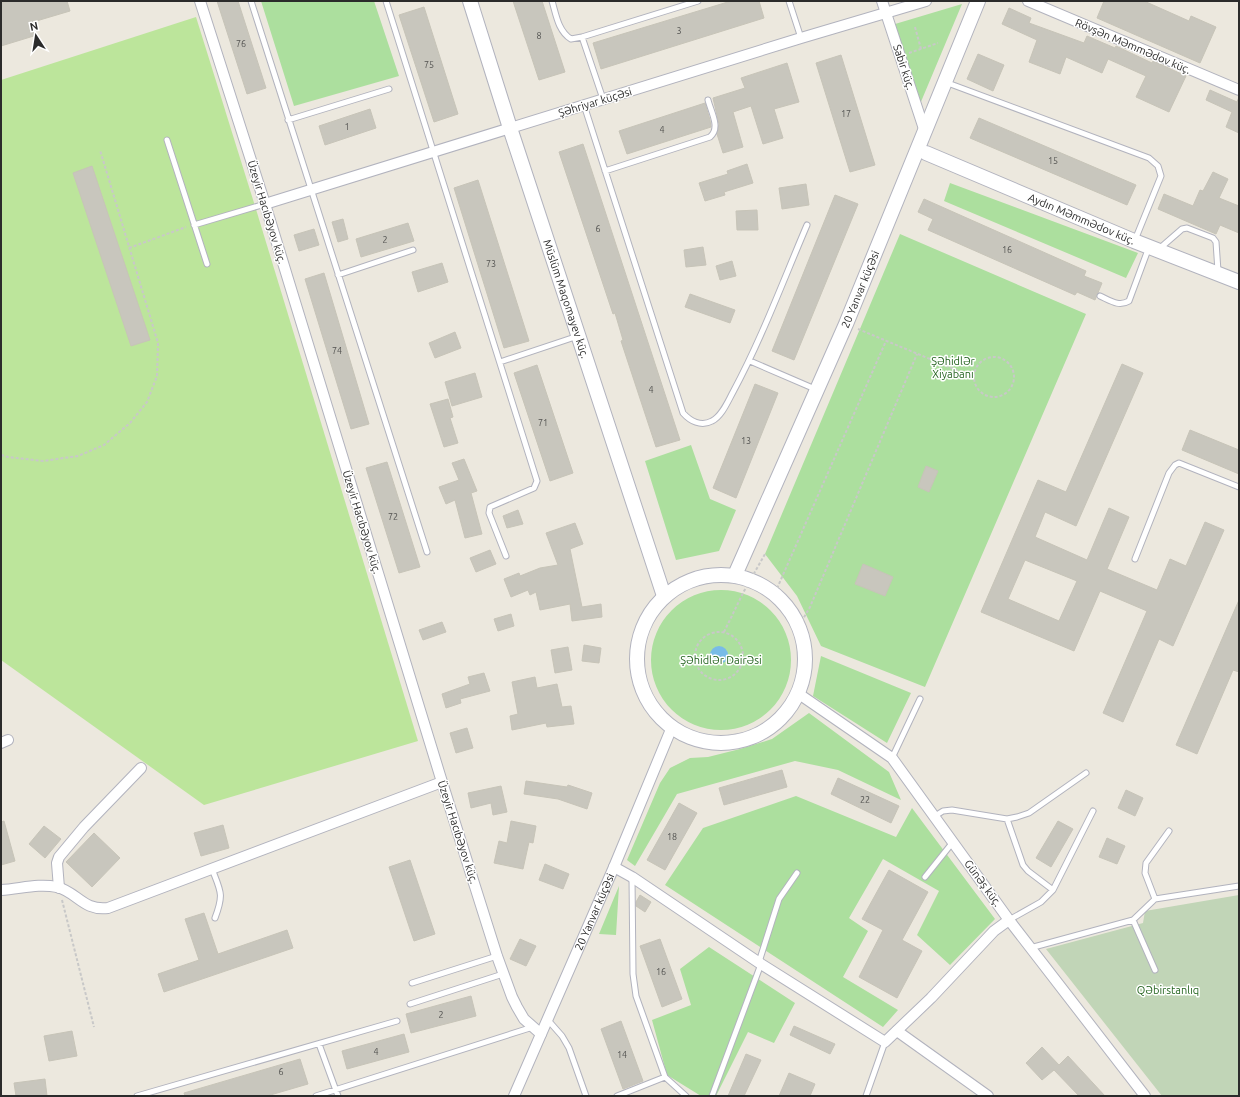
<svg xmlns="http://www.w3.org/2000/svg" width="1240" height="1097" font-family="Ubuntu,sans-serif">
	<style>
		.green { fill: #acdf9e }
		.cemetery { fill: #c1d5b7 }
		.pitch { fill: #bce59b }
		.water { fill: #78bbe7 }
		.building { fill: #c8c6bd; stroke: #c7c4b8; fill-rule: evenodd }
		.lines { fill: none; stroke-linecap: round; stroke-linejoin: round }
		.lane-casing { stroke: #b2b3be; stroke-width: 7 }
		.street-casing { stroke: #b2b3be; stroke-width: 12 }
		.secondary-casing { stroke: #b2b3be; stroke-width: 16 }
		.path { stroke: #c8c8c8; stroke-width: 2; stroke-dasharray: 3 2; stroke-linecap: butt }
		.lane { stroke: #fff; stroke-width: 5 }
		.street { stroke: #fff; stroke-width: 10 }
		.secondary { stroke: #fff; stroke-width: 14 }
		.labels { text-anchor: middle; stroke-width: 3; stroke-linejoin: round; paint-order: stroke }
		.number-label { font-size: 9px; fill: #525250 }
		.street-label { font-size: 11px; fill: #2b2b2b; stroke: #fff }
		.park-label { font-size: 11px; fill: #24641f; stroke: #fff }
	</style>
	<rect width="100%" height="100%" fill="#ece8de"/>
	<path class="green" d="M 261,1 L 374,1 L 399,76 L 294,106 Z
		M 962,4 L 915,116 L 885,27 Z
		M 950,183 L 1138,253 L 1126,278 L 944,201 Z
		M 900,234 L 1086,314 L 925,687 L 821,646 L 797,596 L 765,554 Z
		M 691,445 L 710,499 L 736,510 L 719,551 L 676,560 L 645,461 Z
		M651 660a70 70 0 1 1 140 0a70 70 0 1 1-140 0Z
		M 821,656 L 911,693 L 887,743 L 813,696 Z
		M 809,713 L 889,772 L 901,800 L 838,770 L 795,761 L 677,794 L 635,866 L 627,860 L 660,783 L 670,768 L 690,758 L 708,757 L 740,749 L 772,739 Z
		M 796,796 L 896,837 L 912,808 L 995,919 L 950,965 L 917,935 L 939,891 L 883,859 L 849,918 L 868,931 L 843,977 L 898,1010 L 883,1027 L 665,885 L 703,828 Z
		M 619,886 L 616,935 L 599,934 Z
		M 709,947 L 795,1003 L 774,1043 L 748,1032 L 716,1096 L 701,1096 L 667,1075 L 652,1020 L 691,1005 L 680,969 Z"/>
	<path class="cemetery" d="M 1239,895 L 1239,1096 L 1162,1096 L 1046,949 L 1143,923 L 1145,911 Z"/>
	<path class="pitch" d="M 196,17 L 255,206 L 418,741 L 204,805 L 1,660 L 1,80 Z"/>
	<path class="water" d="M710 655a9 9 0 1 1 18 0a9 9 0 1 1-18 0Z"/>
	<path class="building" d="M 9,1 L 67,1 L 70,11 L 33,22 L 37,35 L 1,46 L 1,3 Z
		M 217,1 L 238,1 L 266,88 L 247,94 Z
		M 513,1 L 542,1 L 565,72 L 539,80 Z
		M 731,1 L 759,1 L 764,18 L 601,69 L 593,43 Z
		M 1104,1 L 1144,1 L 1189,21 L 1191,16 L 1216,27 L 1200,63 L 1097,18 Z
		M 424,7 L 458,114 L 434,122 L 399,15 Z
		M 1009,8 L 1031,18 L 1029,23 L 1084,43 L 1087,36 L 1115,48 L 1116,46 L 1152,63 L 1153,61 L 1186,76 L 1169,112 L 1136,97 L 1146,76 L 1108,59 L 1102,73 L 1066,57 L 1060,74 L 1029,62 L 1037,40 L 1002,24 Z
		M 978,54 L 1004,65 L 993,91 L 967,79 Z
		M 841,55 L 875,165 L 850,172 L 816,63 Z
		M 787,63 L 799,102 L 774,109 L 783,138 L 763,144 L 751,106 L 733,112 L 743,147 L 723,153 L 717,134 L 719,124 L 713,98 L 745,88 L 741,78 Z
		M 1210,90 L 1237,102 L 1239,97 L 1239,133 L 1226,127 L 1232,112 L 1206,100 Z
		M 705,103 L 710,120 L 711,127 L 627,154 L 619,131 Z
		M 370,109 L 376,128 L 325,145 L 319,126 Z
		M 979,118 L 1136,185 L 1127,205 L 970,138 Z
		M 583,144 L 680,440 L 656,447 L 621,341 L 623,340 L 615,313 L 613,314 L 559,152 Z
		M 747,164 L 753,183 L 724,192 L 725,195 L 705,201 L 699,183 L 728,174 L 727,171 Z
		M 92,166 L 150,340 L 131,346 L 73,173 Z
		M 1213,172 L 1228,179 L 1219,198 L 1239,206 L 1239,233 L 1220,225 L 1216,234 L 1158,209 L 1164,194 L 1193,206 L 1200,190 L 1203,191 Z
		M 478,180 L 529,341 L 504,348 L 454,188 Z
		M 806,184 L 809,205 L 782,209 L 779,188 Z
		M 835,195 L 858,204 L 794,360 L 772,351 Z
		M 924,199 L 1086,271 L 1084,276 L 1102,283 L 1095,300 L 1077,292 L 1075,295 L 928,230 L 933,219 L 918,212 Z
		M 757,210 L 758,230 L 737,230 L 736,211 Z
		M 343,219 L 348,239 L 338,242 L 332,222 Z
		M 408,223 L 414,241 L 361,257 L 356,239 Z
		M 314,229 L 319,245 L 299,251 L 294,235 Z
		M 703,247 L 706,265 L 686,267 L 684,250 Z
		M 732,261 L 736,276 L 720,280 L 716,266 Z
		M 442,263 L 448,282 L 418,292 L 412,272 Z
		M 324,273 L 369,424 L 351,429 L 305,279 Z
		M 690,294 L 735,310 L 730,323 L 685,307 Z
		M 455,332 L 461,348 L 435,358 L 429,343 Z
		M 1122,364 L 1143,373 L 1076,526 L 1045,512 L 1035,537 L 1087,560 L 1109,508 L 1129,517 L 1107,569 L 1157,590 L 1170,559 L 1186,566 L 1205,522 L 1224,530 L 1173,646 L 1159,639 L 1123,722 L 1103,713 L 1147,611 L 1100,591 L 1074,651 L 981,612 L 1038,480 L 1066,492 ZM 1025,560 L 1077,581 L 1059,621 L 1008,599 Z
		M 537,365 L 573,473 L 550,481 L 514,373 Z
		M 475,373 L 482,397 L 452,406 L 445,382 Z
		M 755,384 L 778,393 L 736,498 L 713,488 Z
		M 448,399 L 453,417 L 450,418 L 458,443 L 444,447 L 430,404 Z
		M 1190,430 L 1239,450 L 1239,474 L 1182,450 Z
		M 464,459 L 477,491 L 471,493 L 482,534 L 465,538 L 455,500 L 446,504 L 439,487 L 459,480 L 452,463 Z
		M 387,462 L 420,567 L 399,573 L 366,468 Z
		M 926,466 L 938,471 L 929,492 L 918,487 Z
		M 518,510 L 523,524 L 507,528 L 503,516 Z
		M 575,523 L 583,544 L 570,549 L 582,607 L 601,604 L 602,617 L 572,621 L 570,604 L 540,610 L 536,592 L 530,595 L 528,590 L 511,597 L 504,579 L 519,573 L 520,576 L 540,568 L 558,565 L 546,533 Z
		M 490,550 L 496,564 L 476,572 L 470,558 Z
		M 863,564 L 893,577 L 885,596 L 855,584 Z
		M 1239,600 L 1239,672 L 1233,670 L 1197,754 L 1176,745 Z
		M 511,614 L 514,626 L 498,631 L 494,619 Z
		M 442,622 L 446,632 L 423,640 L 419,630 Z
		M 584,645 L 601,648 L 599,663 L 582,661 Z
		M 568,647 L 572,670 L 555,673 L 551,650 Z
		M 484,673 L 490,691 L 460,699 L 461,703 L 446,708 L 442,694 L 470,684 L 468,677 Z
		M 535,677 L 537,688 L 557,684 L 562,707 L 571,706 L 574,724 L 547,727 L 546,723 L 512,730 L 510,716 L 518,714 L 512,682 Z
		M 467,728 L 473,748 L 456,753 L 450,733 Z
		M 782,770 L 787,787 L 724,805 L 719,788 Z
		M 838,778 L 899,806 L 891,823 L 831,794 Z
		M 526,781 L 567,787 L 568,785 L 592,793 L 587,809 L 558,799 L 524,794 Z
		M 501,786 L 507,812 L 493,815 L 491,803 L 471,808 L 468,793 Z
		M 1126,790 L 1143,798 L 1135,816 L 1118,808 Z
		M 679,803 L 697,813 L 665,870 L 647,860 Z
		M 4,821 L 15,861 L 1,865 L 1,822 Z
		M 511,821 L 536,826 L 533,843 L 529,842 L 523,869 L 494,863 L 499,841 L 507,843 Z
		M 1058,821 L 1073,829 L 1051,867 L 1036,858 Z
		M 223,825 L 229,848 L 201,856 L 194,833 Z
		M 44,826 L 61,839 L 45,858 L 29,844 Z
		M 94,833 L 120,858 L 92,887 L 66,862 Z
		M 1107,838 L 1125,846 L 1117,864 L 1099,857 Z
		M 410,860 L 435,934 L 414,941 L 389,867 Z
		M 545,864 L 569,874 L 563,889 L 539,880 Z
		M 889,870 L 928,892 L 902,940 L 922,951 L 897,998 L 859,977 L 883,930 L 862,919 Z
		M 640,895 L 651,902 L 645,912 L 636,906 L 636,902 Z
		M 204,913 L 218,954 L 287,930 L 293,948 L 164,992 L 158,974 L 199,960 L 185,919 Z
		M 520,939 L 536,946 L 526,966 L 510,959 Z
		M 660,939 L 682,999 L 662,1007 L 640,946 Z
		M 471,996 L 476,1016 L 411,1033 L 406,1014 Z
		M 621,1021 L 643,1081 L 623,1089 L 601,1029 Z
		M 794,1026 L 835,1044 L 830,1054 L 790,1035 Z
		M 72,1031 L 77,1056 L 49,1061 L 44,1036 Z
		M 404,1034 L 409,1052 L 347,1069 L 342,1051 Z
		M 1042,1047 L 1059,1065 L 1068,1056 L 1105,1096 L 1079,1096 L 1054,1070 L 1042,1080 L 1026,1063 Z
		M 746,1054 L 761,1060 L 744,1096 L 728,1096 Z
		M 300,1059 L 308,1084 L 267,1096 L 185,1096 L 184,1093 Z
		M 789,1073 L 815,1084 L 810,1096 L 779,1096 Z
		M 45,1079 L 47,1096 L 16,1096 L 14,1083 Z"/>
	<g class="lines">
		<defs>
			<path id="lane" d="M 251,1 L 427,552
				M 386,1 L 537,481 L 534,488 L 490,507 L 489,513 L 506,556
				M 552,1 C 556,14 558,31 571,39 L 582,37 L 698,1
				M 789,1 L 801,38
				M 582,37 L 603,99
				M 945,82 L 1149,158 L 1158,166 L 1161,176 L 1135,240
				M 584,105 L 683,413 C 690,421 701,427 712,421 C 722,416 728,401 733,392 C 762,338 783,281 807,225
				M 288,120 L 389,89
				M 167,140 L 207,264
				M 605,171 L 710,137 C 721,128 711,112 708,100
				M 194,225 L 265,204
				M 1159,249 L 1182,229 L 1187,228 L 1213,238 L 1216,242 L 1218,271
				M 338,275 L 413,250
				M 1100,296 C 1111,301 1119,307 1129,301 L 1149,247
				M 750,361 L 815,389
				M 500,362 L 578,336
				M 1135,559 L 1169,473 L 1175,465 L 1179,463 L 1239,487
				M 892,758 L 920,699
				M 935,816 L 943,811 L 952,810 L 1007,819 L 1017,817 L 1029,813 L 1086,773
				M 1007,819 L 1023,865 L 1028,871 L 1053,890
				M 212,869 C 221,892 224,894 215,918
				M 925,877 L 953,842
				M 632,878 L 633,974 L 636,996 L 665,1077 L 686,1096
				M 1155,899 L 1239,886
				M 1009,920 L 1041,902 L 1053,890 L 1093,811
				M 1133,920 L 1155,970
				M 1030,948 L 1133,920 L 1155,899 L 1145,873 L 1146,863 L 1169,831
				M 759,962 L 779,899 L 797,873
				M 412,983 L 497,956
				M 410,1004 L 503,974
				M 547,1019 L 562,1036 L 569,1048 L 586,1096
				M 319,1044 L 338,1096
				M 137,1096 L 397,1021
				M 316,1096 L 533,1027
				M 617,1096 L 665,1077
				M 712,1096 L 761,964
				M 866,1096 L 885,1042"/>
			<g id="street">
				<path d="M 200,1 L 265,204 L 442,782 L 497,956 L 512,997 L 517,1007 L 524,1019 L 541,1034"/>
				<path d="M 882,1 L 925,132"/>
				<path d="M 1028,1 L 1239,90"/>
				<path d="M 265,204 L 801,38 L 926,1"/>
				<path d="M 799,694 L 892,758 L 1009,920 L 1145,1096"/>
				<path d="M 1,743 L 8,740"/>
				<path d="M 614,867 L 632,877 L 761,964 L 885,1042 L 931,998 L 994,931 L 1009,920"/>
				<path d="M 59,888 L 57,863 L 59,857 L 84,827 L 141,768"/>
				<path d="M 1,890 C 20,889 38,883 57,887 C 77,892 83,911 108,908 L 442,782"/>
				<path d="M 897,1031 L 988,1096"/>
				<path id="s1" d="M 514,1096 L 614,867 L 672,727"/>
			</g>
			<g id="secondary">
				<path id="s2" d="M 470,1 L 510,128 L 664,596"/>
				<path id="s3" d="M 926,153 L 1134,241 L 1239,282"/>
				<circle cx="721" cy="659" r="84"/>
				<path id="s4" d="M 735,575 L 846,324 L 978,1"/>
			</g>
		</defs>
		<use href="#lane" class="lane-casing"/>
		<use href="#street" class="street-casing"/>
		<use href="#secondary" class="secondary-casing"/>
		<path class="path" d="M 915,27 L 921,49
			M 909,53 L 938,43
			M 129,248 L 186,227
			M 858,329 L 973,377
			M974 377a20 20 0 1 1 40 0a20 20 0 1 1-40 0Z
			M 1,455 L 8,457 L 43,461 L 78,456 L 104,445 L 130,423 L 147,402 L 157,376 L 158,343 L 100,150
			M 775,593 L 886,341
			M 799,626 L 810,607 L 917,354
			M695 656a24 24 0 1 1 48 0a24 24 0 1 1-48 0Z
			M 724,632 L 743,593 L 765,554
			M 62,900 L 94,1027"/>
		<use href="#lane" class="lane"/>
		<use href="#street" class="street"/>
		<use href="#secondary" class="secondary"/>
	</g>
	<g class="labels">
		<g class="number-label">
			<text x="679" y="34">3</text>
			<text x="539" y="39">8</text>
			<text x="241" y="47">76</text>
			<text x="429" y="68">75</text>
			<text x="846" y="117">17</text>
			<text x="347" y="130">1</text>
			<text x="662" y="133">4</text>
			<text x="1053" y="164">15</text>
			<text x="598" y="232">6</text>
			<text x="385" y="243">2</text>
			<text x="1007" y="253">16</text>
			<text x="491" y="267">73</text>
			<text x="337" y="354">74</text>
			<text x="651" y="393">4</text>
			<text x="543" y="426">71</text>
			<text x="746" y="444">13</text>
			<text x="393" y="520">72</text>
			<text x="865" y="803">22</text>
			<text x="672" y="840">18</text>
			<text x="661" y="975">16</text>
			<text x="441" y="1018">2</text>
			<text x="376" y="1055">4</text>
			<text x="622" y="1058">14</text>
			<text x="281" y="1075">6</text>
		</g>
		<g class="street-label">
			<text transform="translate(1133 46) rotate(23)" y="4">Rövşən Məmmədov küç.</text>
			<text transform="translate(904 67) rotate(72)" y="4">Sabir küç.</text>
			<text transform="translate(595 102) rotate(-17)" y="4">Şəhriyar küçəsi</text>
			<text transform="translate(267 212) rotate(73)" y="4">Üzeyir Hacıbəyov küç.</text>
			<text dy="4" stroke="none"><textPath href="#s3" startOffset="169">Aydın Məmmədov küç.</textPath></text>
			<text dy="4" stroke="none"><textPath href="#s4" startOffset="312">20 Yanvar küçəsi</textPath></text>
			<text dy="4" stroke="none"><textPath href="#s2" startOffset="313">Müslüm Maqomayev küç.</textPath></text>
			<text transform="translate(362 522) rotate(73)" y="4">Üzeyir Hacıbəyov küç.</text>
			<text transform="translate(458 832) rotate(72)" y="4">Üzeyir Hacıbəyov küç.</text>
			<text transform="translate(983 883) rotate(54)" y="4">Günəş küç.</text>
			<text dy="4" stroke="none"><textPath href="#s1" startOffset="201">20 Yanvar küçəsi</textPath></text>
		</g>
		<g class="park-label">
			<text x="953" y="365">Şəhidlər<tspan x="953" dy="13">Xiyabanı</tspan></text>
			<text x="721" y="664">Şəhidlər Dairəsi</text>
			<text x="1168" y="994">Qəbirstanlıq</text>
		</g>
	</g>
	<rect width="1240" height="1097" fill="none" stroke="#2b2b2b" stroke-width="4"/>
	<g transform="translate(36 36) rotate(348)" stroke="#ffffff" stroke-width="3" paint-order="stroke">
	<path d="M0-3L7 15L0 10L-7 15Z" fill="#2b2b2b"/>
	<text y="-6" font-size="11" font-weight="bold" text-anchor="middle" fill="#2b2b2b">N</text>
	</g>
</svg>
